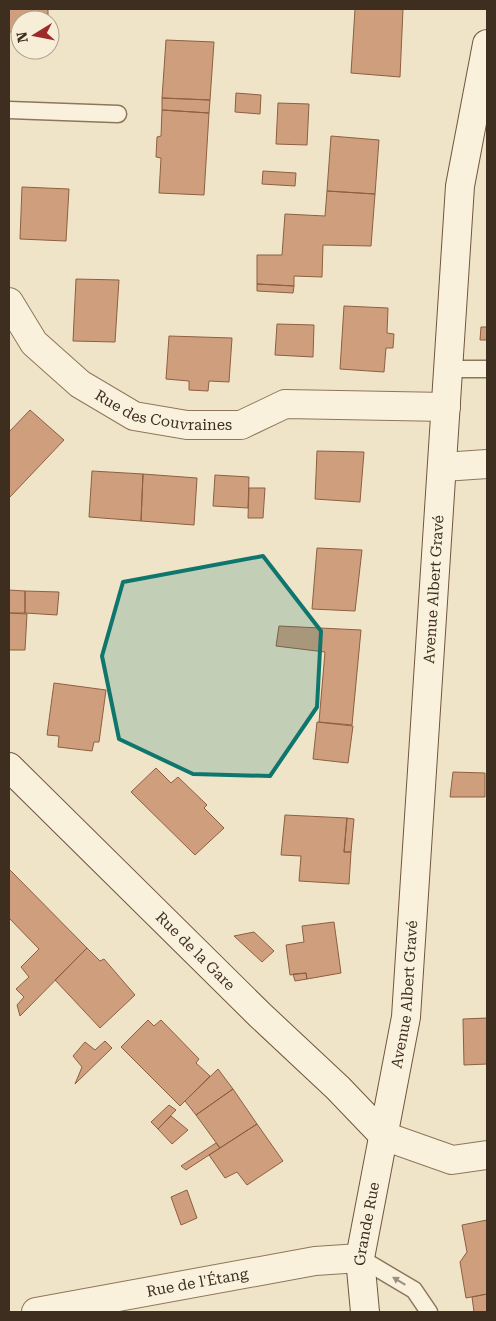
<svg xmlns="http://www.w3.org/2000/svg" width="496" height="1321" font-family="'Roboto Serif',serif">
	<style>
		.building { fill: #cf9f7d; stroke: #8d5f41 }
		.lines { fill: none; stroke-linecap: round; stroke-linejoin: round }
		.lane-casing { stroke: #8d765c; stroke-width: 19 }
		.street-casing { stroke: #8d765c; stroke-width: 30 }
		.secondary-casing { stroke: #6f573f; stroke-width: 30 }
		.lane { stroke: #faf1dc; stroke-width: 16 }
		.street { stroke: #faf1dc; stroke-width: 28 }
		.secondary { stroke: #faf1dc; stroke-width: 28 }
		.oneway { fill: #9c907e }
		.marked { fill: #0f766e; fill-opacity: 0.2; stroke: #0f766e; stroke-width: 4; stroke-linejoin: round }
		.labels { text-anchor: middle; stroke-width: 4.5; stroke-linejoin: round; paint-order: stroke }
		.street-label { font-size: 15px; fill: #3d2e20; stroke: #f7eed8 }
	</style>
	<rect width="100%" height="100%" fill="#f0e4c8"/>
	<path class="building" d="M 9,9 L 48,9 L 48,20 L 20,20 L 20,32 L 9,32 Z
		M 355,9 L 403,9 L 400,77 L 351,73 Z
		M 166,40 L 214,42 L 210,100 L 162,98 Z
		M 236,93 L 261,95 L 260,114 L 235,112 Z
		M 162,98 L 210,100 L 209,113 L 162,110 Z
		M 278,103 L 309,104 L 307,145 L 276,144 Z
		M 162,110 L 209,113 L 204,195 L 159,193 L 161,158 L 156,157 L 157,137 L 161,136 Z
		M 331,136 L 379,140 L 375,194 L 327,191 Z
		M 263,171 L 296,173 L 295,186 L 262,184 Z
		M 22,187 L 69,189 L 66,241 L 20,239 Z
		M 327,191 L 375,194 L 371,246 L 323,245 L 322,277 L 294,276 L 294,286 L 257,284 L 257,255 L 282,255 L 285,214 L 325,216 Z
		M 76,279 L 119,280 L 115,342 L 73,341 Z
		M 257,284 L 294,286 L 293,293 L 257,291 Z
		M 344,306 L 388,308 L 387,333 L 394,334 L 393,348 L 386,348 L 384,372 L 340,369 Z
		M 277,324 L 314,325 L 313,357 L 275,355 Z
		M 481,327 L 487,327 L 487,340 L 480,340 Z
		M 169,336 L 232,338 L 229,382 L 209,381 L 208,391 L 189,390 L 189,381 L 166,379 Z
		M 30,410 L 64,440 L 9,498 L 9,432 Z
		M 317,451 L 364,452 L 360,502 L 315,499 Z
		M 92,471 L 143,474 L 141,521 L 89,517 Z
		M 143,474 L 197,478 L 194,525 L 141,521 Z
		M 215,475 L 249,477 L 248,508 L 213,506 Z
		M 249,488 L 265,488 L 263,518 L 248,518 Z
		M 317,548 L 362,550 L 355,611 L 312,609 Z
		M 9,590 L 25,591 L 25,613 L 9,613 Z
		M 25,591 L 59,592 L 57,615 L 25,613 Z
		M 9,613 L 27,614 L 25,650 L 9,650 Z
		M 279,626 L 361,630 L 352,725 L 319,722 L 325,652 L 276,646 Z
		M 54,683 L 106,690 L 99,742 L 94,742 L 92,751 L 58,747 L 59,736 L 47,735 Z
		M 317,722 L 353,726 L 348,763 L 313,759 Z
		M 156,768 L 171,783 L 178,777 L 207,805 L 204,808 L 224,828 L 195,855 L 131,792 Z
		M 453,772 L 485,773 L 485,797 L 450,797 Z
		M 285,815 L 347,818 L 344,852 L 351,852 L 349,884 L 299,881 L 301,856 L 281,855 Z
		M 347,818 L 354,819 L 351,852 L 344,852 Z
		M 9,869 L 87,948 L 20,1016 L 17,1005 L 24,997 L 16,989 L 29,977 L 21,967 L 39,949 L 9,918 Z
		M 334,922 L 341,973 L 307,979 L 306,973 L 290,975 L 286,945 L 304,942 L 302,926 Z
		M 254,932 L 274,951 L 262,962 L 234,936 Z
		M 87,948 L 100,961 L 104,959 L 135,995 L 100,1028 L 55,980 Z
		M 306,973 L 307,979 L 295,981 L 293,974 Z
		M 487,1018 L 487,1064 L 464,1065 L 463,1019 Z
		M 148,1020 L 154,1026 L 161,1020 L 199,1059 L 196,1063 L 210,1076 L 180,1106 L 121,1047 Z
		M 105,1041 L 112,1048 L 75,1084 L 82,1067 L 73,1056 L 85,1042 L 95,1050 Z
		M 218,1069 L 233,1089 L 196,1115 L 185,1101 Z
		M 233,1089 L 257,1124 L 220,1148 L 196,1115 Z
		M 169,1105 L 176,1110 L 158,1129 L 151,1122 Z
		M 171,1116 L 188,1130 L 172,1144 L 158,1129 Z
		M 257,1124 L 283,1161 L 247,1185 L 237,1172 L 225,1178 L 209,1155 Z
		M 216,1143 L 220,1148 L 209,1155 L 186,1170 L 181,1166 Z
		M 187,1190 L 197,1218 L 181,1225 L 171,1197 Z
		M 487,1220 L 487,1294 L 466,1298 L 460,1262 L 467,1252 L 462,1225 Z
		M 487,1294 L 487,1312 L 474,1312 L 472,1297 Z"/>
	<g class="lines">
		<defs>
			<path id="lane" d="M 9,110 L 118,114
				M 449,369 L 487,369
				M 360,1258 L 414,1290 L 429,1312"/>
			<g id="street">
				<path id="s1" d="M 9,302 L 34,343 L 80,384 L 134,416 L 187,425 L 241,425 L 285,404 L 446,407"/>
				<path d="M 443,467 L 487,464"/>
				<path d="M 384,1136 L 452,1160 L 487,1155"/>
				<path id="s2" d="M 36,1312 L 315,1261 L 360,1258"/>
			</g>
			<g id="secondary">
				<path id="s3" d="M 9,767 L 260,1015 L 338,1088 L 384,1136"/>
				<path id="s4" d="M 365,1312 L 360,1258 L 406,1017 L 460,186 L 487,44"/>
			</g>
		</defs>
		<use href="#lane" class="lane-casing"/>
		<use href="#street" class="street-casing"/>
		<use href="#secondary" class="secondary-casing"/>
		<use href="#lane" class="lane"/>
		<use href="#street" class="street"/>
		<use href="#secondary" class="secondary"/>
	</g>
	<defs><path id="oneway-solid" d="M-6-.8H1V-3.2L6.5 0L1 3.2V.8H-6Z" transform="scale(1.25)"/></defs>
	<use class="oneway" href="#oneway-solid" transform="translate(399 1281) rotate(-149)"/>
	<path class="marked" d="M 263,556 L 321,631 L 317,707 L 270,776 L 193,774 L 119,739 L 102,656 L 123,582 Z"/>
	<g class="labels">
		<g class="street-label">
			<text dy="5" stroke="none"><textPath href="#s1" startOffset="200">Rue des Couvraines</textPath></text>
			<text dy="5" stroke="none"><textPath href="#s4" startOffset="728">Avenue Albert Gravé</textPath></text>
			<text dy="5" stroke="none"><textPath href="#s3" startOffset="262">Rue de la Gare</textPath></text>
			<text dy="5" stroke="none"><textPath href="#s4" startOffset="322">Avenue Albert Gravé</textPath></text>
			<text dy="5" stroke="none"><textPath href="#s4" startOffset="89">Grande Rue</textPath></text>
			<text dy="5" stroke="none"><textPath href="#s2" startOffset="164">Rue de l'Étang</textPath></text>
		</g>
	</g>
	<rect width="496" height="1321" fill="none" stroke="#3d2e20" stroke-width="20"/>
	<g transform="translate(35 35) rotate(260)"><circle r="24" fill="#f7eed8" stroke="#ada18e"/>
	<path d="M0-4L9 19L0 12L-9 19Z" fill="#9e2a2b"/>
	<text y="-8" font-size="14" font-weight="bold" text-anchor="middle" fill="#3d2e20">N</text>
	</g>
</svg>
